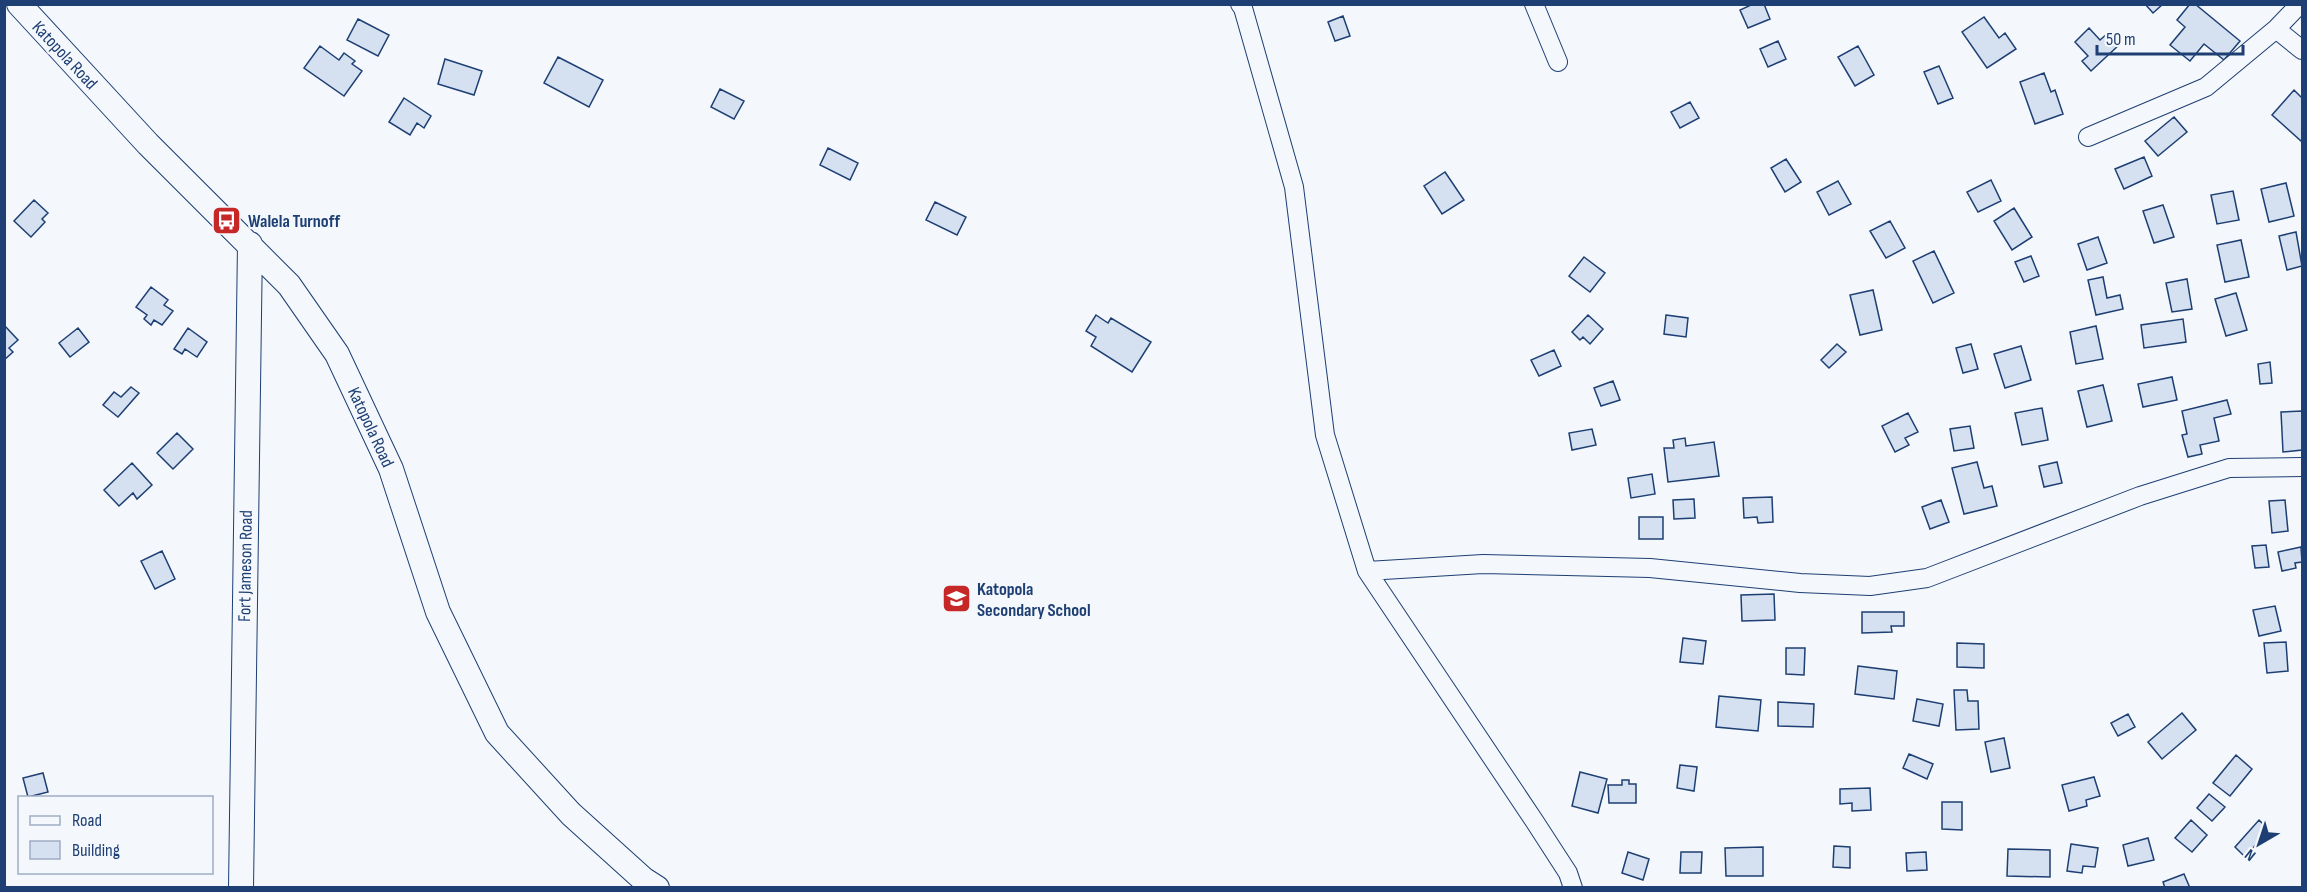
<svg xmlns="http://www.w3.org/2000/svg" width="2307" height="892" font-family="'Sofia Sans Condensed',sans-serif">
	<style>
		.building { fill: #d5e0f0; stroke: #1d3f73; stroke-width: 1.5 }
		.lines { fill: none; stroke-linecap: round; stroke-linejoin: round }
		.street-casing { stroke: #1d3f73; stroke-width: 20 }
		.secondary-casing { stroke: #1d3f73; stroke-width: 26 }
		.street { stroke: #f4f7fb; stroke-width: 18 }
		.secondary { stroke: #f4f7fb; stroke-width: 24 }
		.labels { text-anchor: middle; stroke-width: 4.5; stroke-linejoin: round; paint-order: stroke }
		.street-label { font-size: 18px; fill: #1d3f73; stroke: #f4f7fb }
		.poi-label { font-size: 18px; font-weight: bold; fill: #1d3f73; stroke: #f4f7fb; text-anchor: start }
	</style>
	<rect width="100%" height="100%" fill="#f4f7fb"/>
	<path class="building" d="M 1753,4 L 1764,4 L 1770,19 L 1748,28 L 1740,10 Z
		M 2145,4 L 2163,4 L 2153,13 Z
		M 2190,4 L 2195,4 L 2240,41 L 2224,60 L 2204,44 L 2190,61 L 2170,45 L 2185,27 L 2177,20 Z
		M 1343,16 L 1350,36 L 1335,41 L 1328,22 Z
		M 1984,17 L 1999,38 L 2005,33 L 2016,49 L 1987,68 L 1962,32 Z
		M 358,19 L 389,35 L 378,56 L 347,40 Z
		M 2089,28 L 2100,40 L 2108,33 L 2119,45 L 2091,71 L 2082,61 L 2088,56 L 2075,42 Z
		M 1778,41 L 1786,59 L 1768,67 L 1760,49 Z
		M 320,46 L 339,60 L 344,53 L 355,61 L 352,64 L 362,71 L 344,96 L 304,68 Z
		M 1858,46 L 1874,75 L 1855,86 L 1838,57 Z
		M 558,57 L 603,80 L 589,107 L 544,83 Z
		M 445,59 L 482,71 L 474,95 L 438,84 Z
		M 1939,66 L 1953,98 L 1938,104 L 1924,72 Z
		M 2044,73 L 2051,92 L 2055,90 L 2063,114 L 2035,124 L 2020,82 Z
		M 720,89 L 744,101 L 734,119 L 711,107 Z
		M 2294,90 L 2302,98 L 2302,139 L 2301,141 L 2272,115 Z
		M 404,98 L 431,116 L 424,128 L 417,123 L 410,135 L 389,122 Z
		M 1690,102 L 1699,118 L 1680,128 L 1671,112 Z
		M 2174,117 L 2187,132 L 2158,156 L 2145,141 Z
		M 828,148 L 858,163 L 850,180 L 820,165 Z
		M 2144,157 L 2152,176 L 2124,189 L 2115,169 Z
		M 1786,159 L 1801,182 L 1785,192 L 1771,168 Z
		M 1445,172 L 1464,200 L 1442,214 L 1424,186 Z
		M 1991,180 L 2001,201 L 1978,212 L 1967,192 Z
		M 1838,181 L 1851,204 L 1829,215 L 1817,192 Z
		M 2286,183 L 2294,216 L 2269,222 L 2261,189 Z
		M 2233,191 L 2239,220 L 2217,224 L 2211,195 Z
		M 34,200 L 48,213 L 42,219 L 45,222 L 31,237 L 14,221 Z
		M 935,202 L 966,217 L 957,235 L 926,220 Z
		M 2163,205 L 2174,237 L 2154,243 L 2143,211 Z
		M 2014,208 L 2032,237 L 2012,250 L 1994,221 Z
		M 1890,221 L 1905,248 L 1886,258 L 1870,231 Z
		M 2296,232 L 2302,266 L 2287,270 L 2279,236 Z
		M 2098,237 L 2107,263 L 2087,270 L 2078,244 Z
		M 2241,240 L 2249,277 L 2225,282 L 2217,245 Z
		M 1934,251 L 1954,293 L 1933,303 L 1913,261 Z
		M 2031,256 L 2039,276 L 2024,282 L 2015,262 Z
		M 1584,257 L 1605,273 L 1590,292 L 1569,276 Z
		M 2103,277 L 2107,298 L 2120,295 L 2123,309 L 2096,315 L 2088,280 Z
		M 2187,279 L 2192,309 L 2172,312 L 2166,283 Z
		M 151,287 L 168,300 L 164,305 L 173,311 L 162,325 L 154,320 L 151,325 L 144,319 L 147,315 L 136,307 Z
		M 1873,290 L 1882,330 L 1860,335 L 1850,295 Z
		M 2236,293 L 2247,330 L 2226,336 L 2215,299 Z
		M 1096,315 L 1108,323 L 1111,318 L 1151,342 L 1132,372 L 1091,346 L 1096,337 L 1086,331 Z
		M 1588,315 L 1603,329 L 1590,344 L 1583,337 L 1580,340 L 1572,332 Z
		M 1666,315 L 1688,318 L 1686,337 L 1664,334 Z
		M 2183,319 L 2186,342 L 2144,348 L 2141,325 Z
		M 4,325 L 18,340 L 9,348 L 13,352 L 4,360 Z
		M 2096,326 L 2103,359 L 2076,364 L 2070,332 Z
		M 78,328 L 89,342 L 70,357 L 59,343 Z
		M 188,328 L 207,342 L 197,357 L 185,349 L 182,354 L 174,349 Z
		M 1837,344 L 1846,352 L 1829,368 L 1821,360 Z
		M 1971,344 L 1978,369 L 1963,373 L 1956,348 Z
		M 2021,346 L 2031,380 L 2005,388 L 1994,354 Z
		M 1554,350 L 1561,366 L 1539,376 L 1531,360 Z
		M 2270,362 L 2272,383 L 2260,384 L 2258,364 Z
		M 2172,377 L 2177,400 L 2143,407 L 2138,384 Z
		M 1613,381 L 1620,400 L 1601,406 L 1594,388 Z
		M 2103,385 L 2112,421 L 2087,427 L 2078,391 Z
		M 131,387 L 139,393 L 118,417 L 103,405 L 114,392 L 121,397 Z
		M 2227,400 L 2231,414 L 2214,418 L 2219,441 L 2200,445 L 2202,454 L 2188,457 L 2182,435 L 2187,434 L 2182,411 Z
		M 2042,408 L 2048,440 L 2022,445 L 2015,413 Z
		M 2302,411 L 2302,450 L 2283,452 L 2281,412 Z
		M 1908,413 L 1918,432 L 1905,438 L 1909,445 L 1895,452 L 1882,426 Z
		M 1970,426 L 1974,448 L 1954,451 L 1950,429 Z
		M 1592,429 L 1596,445 L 1572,450 L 1569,433 Z
		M 177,433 L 193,449 L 173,469 L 157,453 Z
		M 1685,438 L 1686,446 L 1714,442 L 1719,476 L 1668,482 L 1664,448 L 1674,448 L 1673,440 Z
		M 1977,462 L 1984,488 L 1992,486 L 1997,506 L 1964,514 L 1952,468 Z
		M 2057,462 L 2062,483 L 2044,487 L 2039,466 Z
		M 132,463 L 152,485 L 137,499 L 133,493 L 119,506 L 104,490 Z
		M 1652,474 L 1655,494 L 1631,498 L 1628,478 Z
		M 1772,497 L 1773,522 L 1758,523 L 1757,517 L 1744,518 L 1743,498 Z
		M 1694,499 L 1695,518 L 1674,519 L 1673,500 Z
		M 1941,500 L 1949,522 L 1930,529 L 1922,507 Z
		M 2285,500 L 2288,531 L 2272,533 L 2269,501 Z
		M 1639,517 L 1663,517 L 1663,539 L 1639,539 Z
		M 2266,545 L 2269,567 L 2255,568 L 2252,546 Z
		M 2301,547 L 2302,562 L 2295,563 L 2296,568 L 2282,571 L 2278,552 Z
		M 162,551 L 175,579 L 155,589 L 141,561 Z
		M 1774,594 L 1775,620 L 1742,621 L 1741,595 Z
		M 2275,606 L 2281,631 L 2259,636 L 2253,610 Z
		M 1862,612 L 1904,612 L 1904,626 L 1891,626 L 1892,632 L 1862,633 Z
		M 1683,638 L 1706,641 L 1703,664 L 1680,662 Z
		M 2286,642 L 2288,671 L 2267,673 L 2264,643 Z
		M 1957,643 L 1984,644 L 1984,668 L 1957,667 Z
		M 1786,648 L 1805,648 L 1804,675 L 1786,674 Z
		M 1858,666 L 1897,671 L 1894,699 L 1855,694 Z
		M 1954,690 L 1967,690 L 1968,701 L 1978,701 L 1979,729 L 1956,730 Z
		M 1719,696 L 1761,700 L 1758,731 L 1716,727 Z
		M 1917,699 L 1943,704 L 1939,726 L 1913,721 Z
		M 1778,702 L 1814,704 L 1813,727 L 1778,726 Z
		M 2182,713 L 2196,730 L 2162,759 L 2148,742 Z
		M 2128,714 L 2135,727 L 2118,736 L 2111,723 Z
		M 2004,738 L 2010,768 L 1991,772 L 1985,742 Z
		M 1909,754 L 1933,764 L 1927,779 L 1903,768 Z
		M 2236,755 L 2252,769 L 2230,796 L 2213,783 Z
		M 1680,765 L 1697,767 L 1694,791 L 1677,788 Z
		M 1580,772 L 1607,779 L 1598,813 L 1572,806 Z
		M 43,773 L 48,792 L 28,797 L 23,778 Z
		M 2094,777 L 2100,796 L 2086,800 L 2087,806 L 2069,811 L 2062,785 Z
		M 1622,780 L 1629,780 L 1629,784 L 1636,784 L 1636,803 L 1609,803 L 1608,785 L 1622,785 Z
		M 1870,788 L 1871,810 L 1852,811 L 1852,803 L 1840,804 L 1840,789 Z
		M 2209,794 L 2225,807 L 2212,821 L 2197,808 Z
		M 1942,802 L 1962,802 L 1962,830 L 1942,829 Z
		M 2191,820 L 2207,835 L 2192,852 L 2175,838 Z
		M 2259,820 L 2269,830 L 2245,857 L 2235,847 Z
		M 2148,838 L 2154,860 L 2128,866 L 2123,845 Z
		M 2071,844 L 2098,848 L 2095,867 L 2083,866 L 2082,873 L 2067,871 Z
		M 1834,846 L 1850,847 L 1850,868 L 1833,867 Z
		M 1763,847 L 1763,876 L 1726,876 L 1725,848 Z
		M 2008,849 L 2050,850 L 2050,877 L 2007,876 Z
		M 1628,852 L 1649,859 L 1643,880 L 1622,873 Z
		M 1681,852 L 1702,852 L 1701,873 L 1680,873 Z
		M 1926,852 L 1927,870 L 1907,871 L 1906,853 Z
		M 2184,874 L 2190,888 L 2165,888 L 2163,882 Z"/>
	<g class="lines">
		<defs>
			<path id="street" d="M 1240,4 L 1243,8 L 1294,187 L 1325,435 L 1367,571 L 1535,822 L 1568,873 L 1573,888
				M 1534,4 L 1558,62
				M 2276,29 L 2302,50
				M 2088,137 L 2206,87 L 2276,29 L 2300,4
				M 1367,571 L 1483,564 L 1650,568 L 1800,583 L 1870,586 L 1927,578 L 2140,496 L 2229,468 L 2302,467"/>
			<path id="secondary" d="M 19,4 L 148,144 L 289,285 L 337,354 L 391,469 L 438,612 L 497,733 L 571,814 L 643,879 L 657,888
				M 241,888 L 250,244"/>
		</defs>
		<use href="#street" class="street-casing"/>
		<use href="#secondary" class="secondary-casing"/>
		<use href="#street" class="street"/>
		<use href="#secondary" class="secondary"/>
	</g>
	<defs>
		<symbol id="bus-square" viewBox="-11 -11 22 22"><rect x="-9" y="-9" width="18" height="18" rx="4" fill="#c62828" stroke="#f4f7fb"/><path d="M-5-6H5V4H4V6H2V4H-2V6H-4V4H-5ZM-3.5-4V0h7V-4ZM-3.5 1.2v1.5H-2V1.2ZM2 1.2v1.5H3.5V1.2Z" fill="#fff"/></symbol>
		<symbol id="school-square" viewBox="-11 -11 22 22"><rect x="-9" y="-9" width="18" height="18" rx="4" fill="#c62828" stroke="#f4f7fb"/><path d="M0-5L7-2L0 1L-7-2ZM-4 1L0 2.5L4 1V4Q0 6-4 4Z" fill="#fff"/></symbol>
	</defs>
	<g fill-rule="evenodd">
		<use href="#bus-square" x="210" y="204" width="33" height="33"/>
		<use href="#school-square" x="940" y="582" width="33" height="33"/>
	</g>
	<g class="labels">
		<g class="street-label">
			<text transform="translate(65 55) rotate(47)" y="6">Katopola Road</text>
			<text transform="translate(371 427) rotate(65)" y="6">Katopola Road</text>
			<text transform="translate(245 566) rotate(-89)" y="6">Fort Jameson Road</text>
		</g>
		<g class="poi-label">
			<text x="248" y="227">Walela Turnoff</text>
			<text x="977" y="595">Katopola<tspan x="977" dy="21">Secondary School</tspan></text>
		</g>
	</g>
	<rect width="2307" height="892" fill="none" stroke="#1d3f73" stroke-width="12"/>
	<rect x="18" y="796" width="195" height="78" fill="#f4f7fb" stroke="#9eadc5" stroke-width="1.5"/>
	<rect x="30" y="816" width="30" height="9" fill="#f4f7fb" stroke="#9eadc5" stroke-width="1.5"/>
	<text x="72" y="826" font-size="18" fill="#1d3f73">Road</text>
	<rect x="30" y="841" width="30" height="18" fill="#d5e0f0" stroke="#9eadc5" stroke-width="1.5"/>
	<text x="72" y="856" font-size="18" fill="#1d3f73">Building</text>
	<g transform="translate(2259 844) rotate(219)" stroke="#f4f7fb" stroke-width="4.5" paint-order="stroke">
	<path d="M0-4.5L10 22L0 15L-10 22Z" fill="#1d3f73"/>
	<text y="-9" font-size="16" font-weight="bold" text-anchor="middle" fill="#1d3f73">N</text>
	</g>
	<path d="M2097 45v9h146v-9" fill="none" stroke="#1d3f73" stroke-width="3"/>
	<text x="2106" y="45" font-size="18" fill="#1d3f73" stroke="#f4f7fb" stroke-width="4.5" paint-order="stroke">50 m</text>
</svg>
